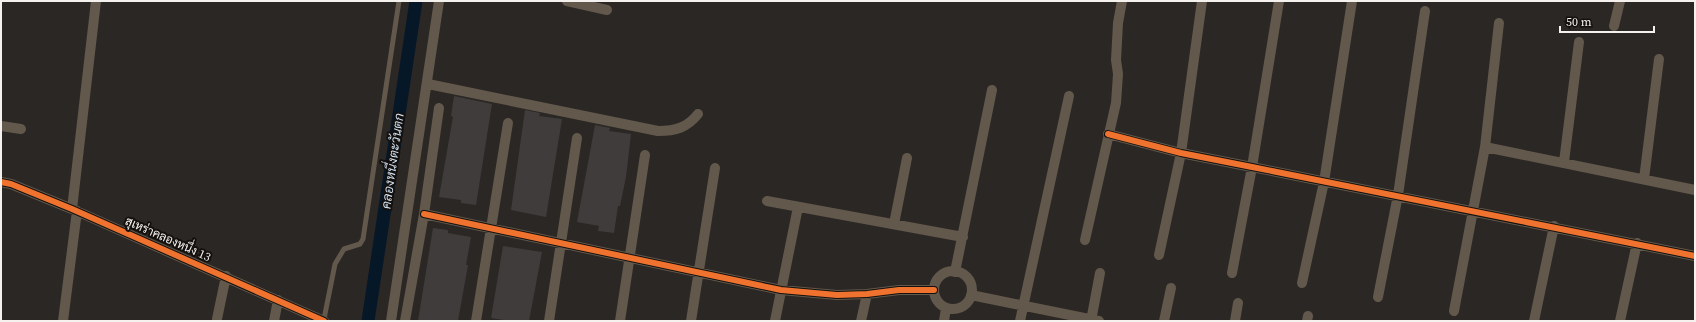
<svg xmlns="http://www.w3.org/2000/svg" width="1696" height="322" font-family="'Source Serif 4',Sarabun,serif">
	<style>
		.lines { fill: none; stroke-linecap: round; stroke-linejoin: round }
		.canal { stroke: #061728; stroke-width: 13 }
		.building { fill: #403c3b }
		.lane { stroke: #62584b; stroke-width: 5 }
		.street { stroke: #62584b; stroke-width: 10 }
		.cycleway-casing { stroke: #13100e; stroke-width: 8 }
		.cycleway { stroke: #ef722f; stroke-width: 6 }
		.labels { text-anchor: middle; stroke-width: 4; stroke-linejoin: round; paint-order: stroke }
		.street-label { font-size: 12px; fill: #f5f1ee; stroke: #13100e }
		.water-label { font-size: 13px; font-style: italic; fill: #cfdff0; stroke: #13100e }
	</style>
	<rect width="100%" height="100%" fill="#2b2725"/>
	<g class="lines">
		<path class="canal" d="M 368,321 L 416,1"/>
	</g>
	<path class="building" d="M 454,96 L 492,104 L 476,205 L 461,203 L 461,200 L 439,197 L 453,117 L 451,116 Z
		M 525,110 L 540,113 L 539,116 L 562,119 L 546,217 L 511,210 Z
		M 595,125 L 610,128 L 609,131 L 631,134 L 626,177 L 620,206 L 618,206 L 614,233 L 598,231 L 599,226 L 577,222 Z
		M 433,228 L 448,230 L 448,233 L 471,237 L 466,265 L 468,265 L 458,321 L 418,321 Z
		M 503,246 L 542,252 L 529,321 L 510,321 L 491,318 Z"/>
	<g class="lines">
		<path class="lane" d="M 324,319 L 335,264 L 344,249 L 360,244 L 363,239 L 399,1"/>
		<path class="street" d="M 567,1 L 607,10
			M 1614,26 L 1620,1
			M 428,84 L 658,131 C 675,131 687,128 698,114
			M 1,126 L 21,129
			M 1108,134 L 1181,153 L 1252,167 L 1695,256
			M 1485,147 L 1695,190
			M 1564,162 L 1579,42
			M 1644,179 L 1659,59
			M 1,182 L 11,184 L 72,209 L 324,321
			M 767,201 L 963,237
			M 72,209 L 96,1
			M 424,214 L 781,290 L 837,295 L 867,294 L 899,290 L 934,290
			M 894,224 L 907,158
			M 1085,240 L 1116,103 L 1118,74 L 1116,60 L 1118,23 L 1122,1
			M 1159,255 L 1181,153 L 1202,1
			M934 290a19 19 0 1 1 38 0a19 19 0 1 1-38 0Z
			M 955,272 L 992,90
			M 1232,273 L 1252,167 L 1279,1
			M 1302,283 L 1324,182 L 1352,1
			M 971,295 L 1099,321
			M 1378,297 L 1398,195 L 1425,11
			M 1454,311 L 1485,147 L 1499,23
			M 217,319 L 226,276
			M 63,321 L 77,211
			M 274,321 L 278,300
			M 391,321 L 439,1
			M 405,321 L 424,214 L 439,108
			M 476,321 L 508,123
			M 549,321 L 577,138
			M 620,321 L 645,155
			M 691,321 L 715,168
			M 775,321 L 798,207
			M 861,321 L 867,294
			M 944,321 L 946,308
			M 1020,321 L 1069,96
			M 1091,321 L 1100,273
			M 1164,321 L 1171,288
			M 1235,321 L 1238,303
			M 1307,321 L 1308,316
			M 1534,321 L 1554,226
			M 1620,321 L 1637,243"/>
		<defs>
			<path id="cycleway" d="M 1108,134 L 1181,153 L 1252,167 L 1695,256
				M 1,182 L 11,184 L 72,209 L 324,321
				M 424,214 L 781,290 L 837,295 L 867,294 L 899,290 L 934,290"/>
		</defs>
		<use href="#cycleway" class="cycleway-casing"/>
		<use href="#cycleway" class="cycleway"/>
	</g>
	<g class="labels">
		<g class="street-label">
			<text transform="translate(168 239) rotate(24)" y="4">สุเหร่าคลองหนึ่ง 13</text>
		</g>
		<g class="water-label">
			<text transform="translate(392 161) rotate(-82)" y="5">คลองหนึ่งตะวันตก</text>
		</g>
	</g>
	<rect width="1696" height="322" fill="none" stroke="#f5f1ee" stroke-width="4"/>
	<path d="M1560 26v6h94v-6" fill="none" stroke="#f5f1ee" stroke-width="2"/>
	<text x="1566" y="26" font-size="12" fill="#f5f1ee" stroke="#13100e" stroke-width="3" paint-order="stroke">50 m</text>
</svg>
